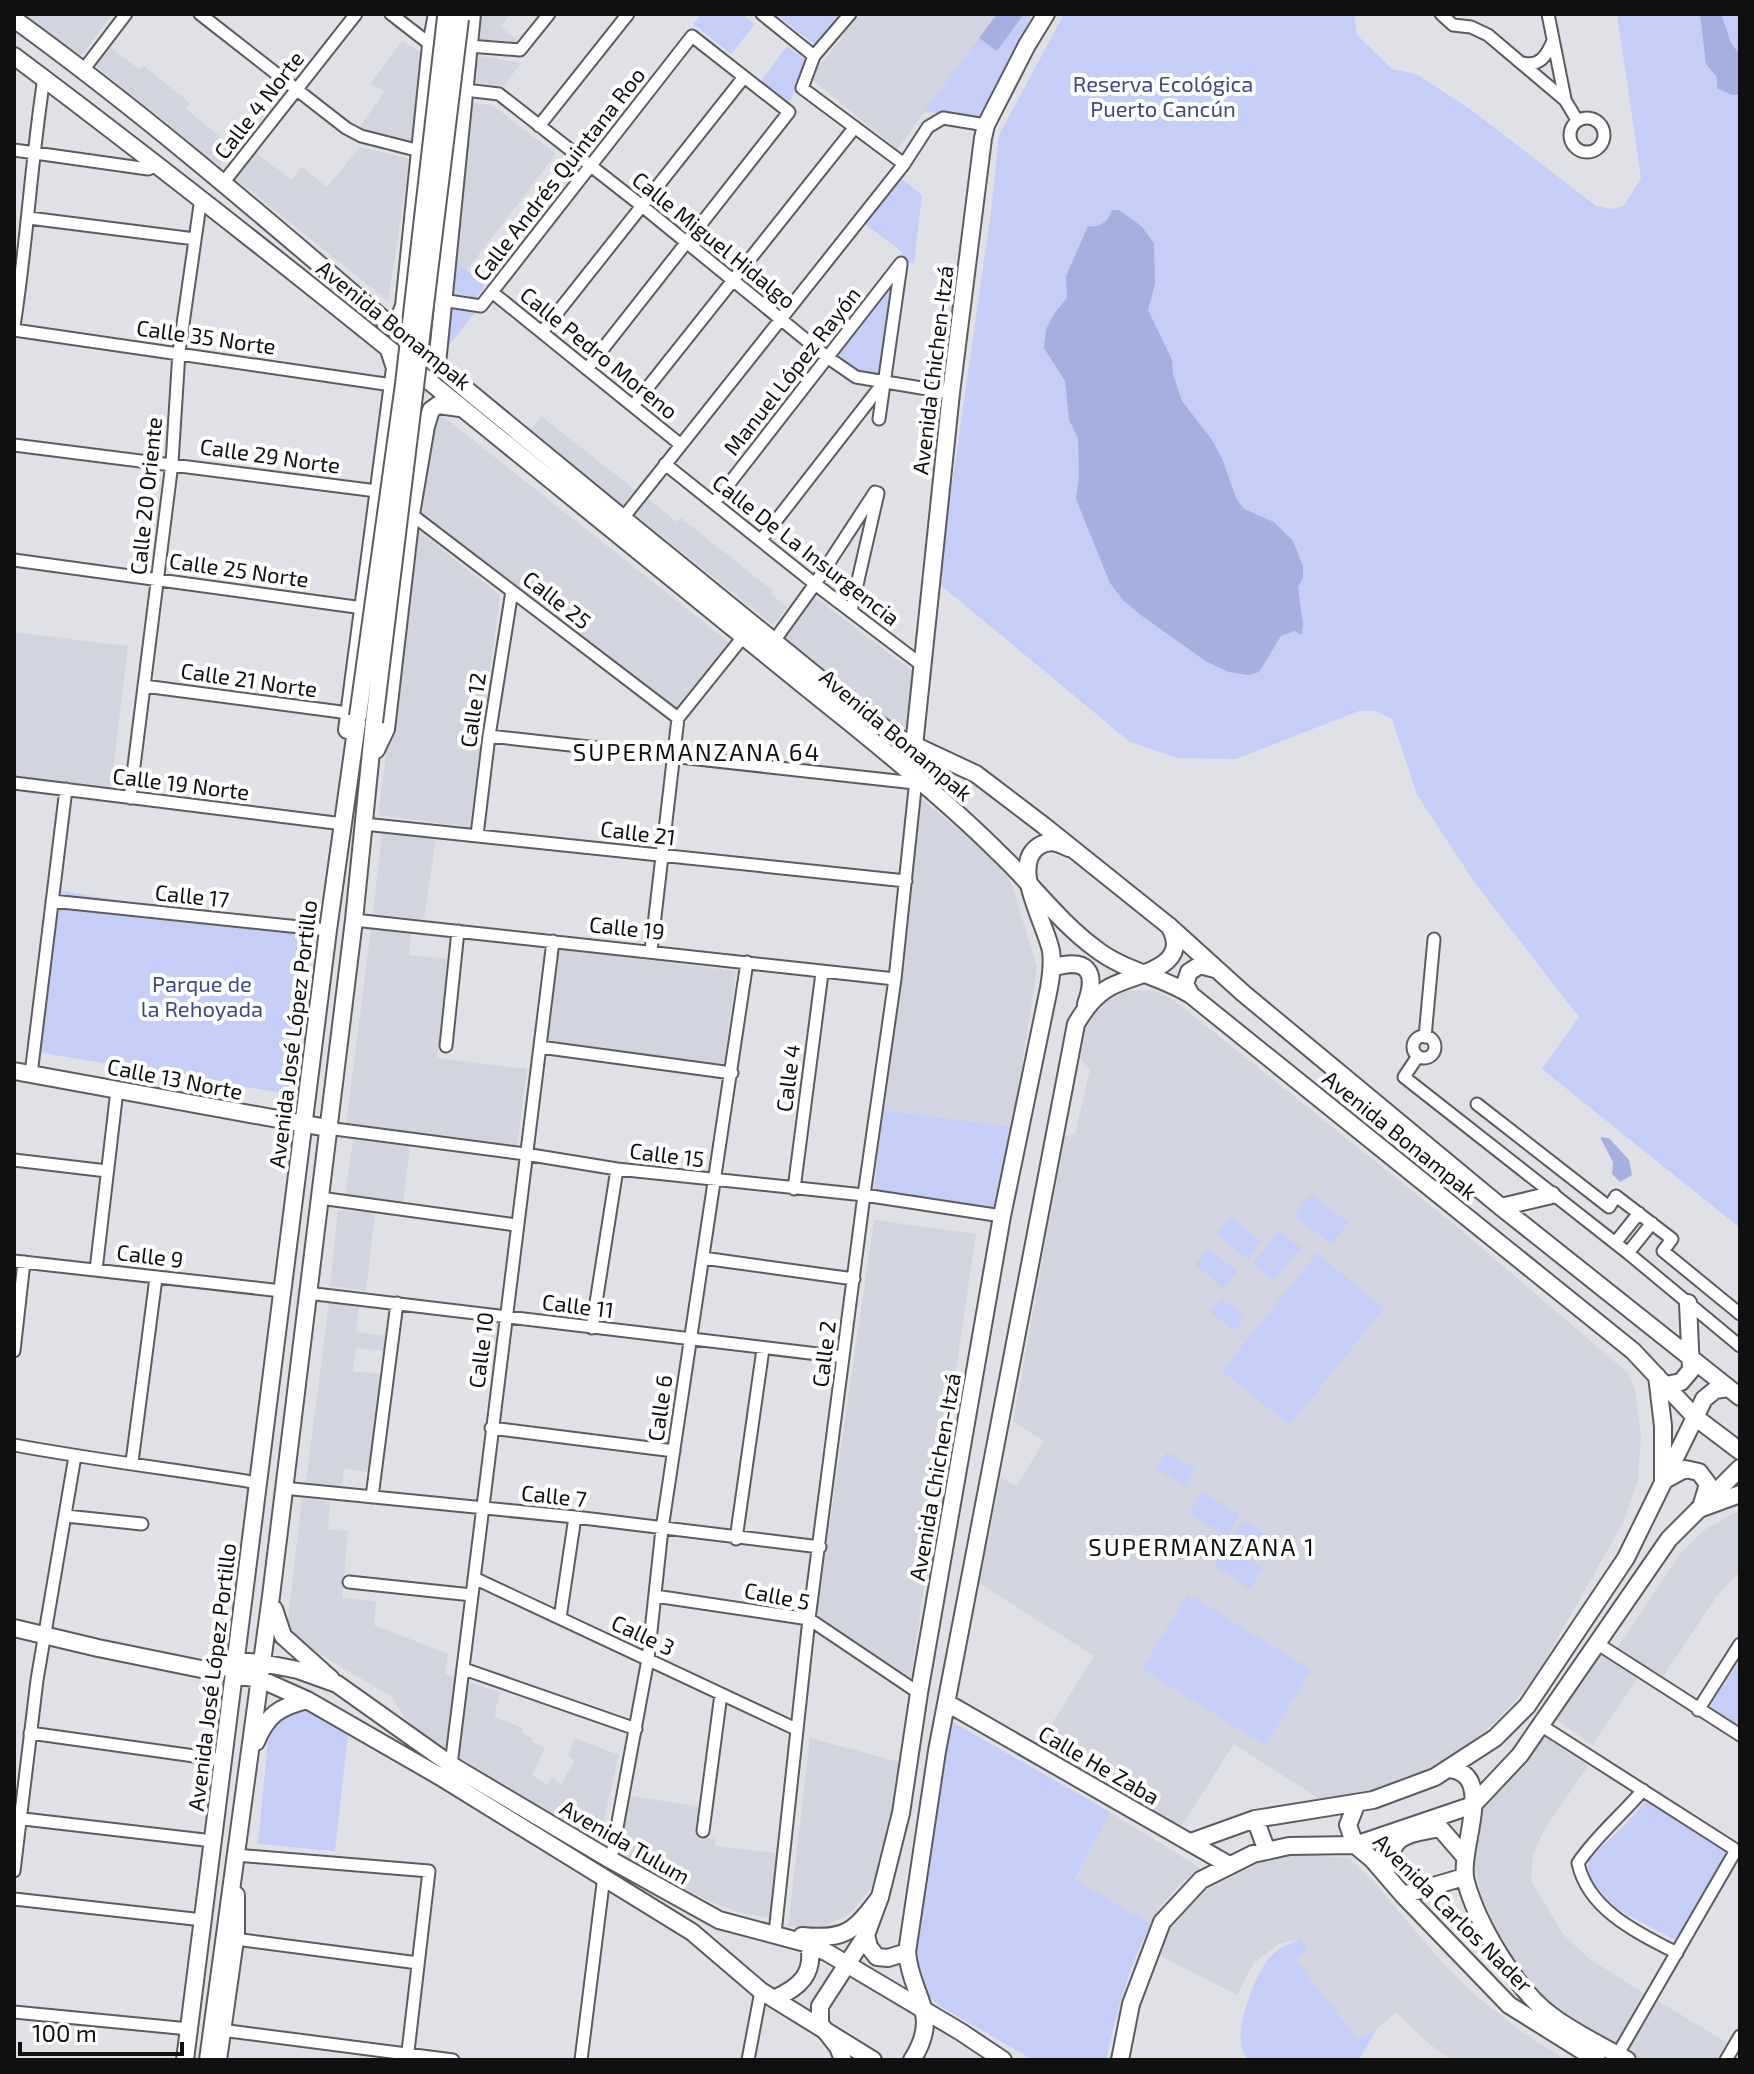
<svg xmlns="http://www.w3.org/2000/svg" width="1754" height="2074" font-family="'Exo 2',sans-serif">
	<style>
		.built { fill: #d2d4e0 }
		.green { fill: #c4cef7 }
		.water { fill: #a6b0e0 }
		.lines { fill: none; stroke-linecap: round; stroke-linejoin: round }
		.street-casing { stroke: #5c5c60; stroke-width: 15 }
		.secondary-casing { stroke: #5c5c60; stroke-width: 20 }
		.primary-casing { stroke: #5c5c60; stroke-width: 20 }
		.street { stroke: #fff; stroke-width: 11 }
		.secondary { stroke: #fff; stroke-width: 16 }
		.primary { stroke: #fff; stroke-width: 16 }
		.primary-bridge-casing { stroke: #5c5c60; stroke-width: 20; stroke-linecap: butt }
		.primary-bridge { stroke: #fff; stroke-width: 16 }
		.labels { text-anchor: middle; stroke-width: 8; stroke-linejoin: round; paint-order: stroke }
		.park-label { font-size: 22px; fill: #404984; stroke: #fff }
		.street-label { font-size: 22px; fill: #101011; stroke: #fff }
		.neighbourhood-label { font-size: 24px; letter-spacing: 2px; fill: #101011; stroke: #fff }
	</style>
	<rect width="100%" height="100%" fill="#e0e1e6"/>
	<path class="built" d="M 21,14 L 107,14 L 110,17 L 81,56 Z
		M 479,14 L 511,14 L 501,27 L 519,42 L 516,45 L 475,40 Z
		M 860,14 L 997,14 L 897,149 L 810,78 Z
		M 402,41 L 420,52 L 412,143 L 359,128 L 385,91 L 370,84 Z
		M 109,46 L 139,69 L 143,65 L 190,103 L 186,109 L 234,148 L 220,166 L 94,65 Z
		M 475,55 L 521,63 L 503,87 L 472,82 Z
		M 472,103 L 492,105 L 556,154 L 467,270 L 453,259 Z
		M 360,147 L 410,159 L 388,301 L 233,177 L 253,150 L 291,180 L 302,167 L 327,187 Z
		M 436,411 L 729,642 L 676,712 L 416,512 Z
		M 541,416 L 635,490 L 622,506 L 529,432 Z
		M 647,498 L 677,522 L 681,518 L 773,591 L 771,594 L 787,607 L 773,625 L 634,514 Z
		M 416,529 L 500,595 L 470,827 L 378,815 Z
		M 813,596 L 914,672 L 905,731 L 781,638 Z
		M 14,632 L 128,646 L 111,787 L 14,776 Z
		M 919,797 L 988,853 L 1011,882 L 1037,967 L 1013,1127 L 883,1110 L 913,871 Z
		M 382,832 L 436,838 L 424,919 L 373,914 Z
		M 371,928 L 411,933 L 409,955 L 449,959 L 437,1058 L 527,1069 L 517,1147 L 346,1126 Z
		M 560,949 L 736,971 L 724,1064 L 548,1041 Z
		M 1152,990 L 1171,998 L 1456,1226 L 1628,1373 L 1635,1390 L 1641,1435 L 1638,1480 L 1622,1525 L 1534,1679 L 1498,1720 L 1458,1753 L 1410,1779 L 1354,1796 L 1321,1800 L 1234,1744 L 1178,1831 L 1038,1746 L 1094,1656 L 979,1583 L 1001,1477 L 1017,1486 L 1044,1441 L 1013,1422 L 1065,1136 L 1075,1134 L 1090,1069 L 1080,1058 L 1086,1028 L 1102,1003 L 1126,991 Z
		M 353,1140 L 410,1147 L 403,1203 L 345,1196 Z
		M 338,1210 L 375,1213 L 366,1291 L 330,1286 Z
		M 874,1220 L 976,1234 L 911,1677 L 816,1618 Z
		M 329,1303 L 359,1307 L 356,1332 L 385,1336 L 384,1351 L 356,1348 L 353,1371 L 381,1374 L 369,1472 L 344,1469 L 342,1486 L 306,1482 Z
		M 302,1498 L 330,1502 L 328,1529 L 348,1531 L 342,1598 L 376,1601 L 374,1625 L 448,1654 L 445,1674 L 457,1677 L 447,1748 L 427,1739 L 405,1718 L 392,1697 L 298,1641 L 287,1629 Z
		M 1740,1510 L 1740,1571 L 1717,1596 L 1662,1678 L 1617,1648 L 1680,1554 L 1704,1530 Z
		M 1600,1654 L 1637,1679 L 1592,1745 L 1555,1719 Z
		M 468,1682 L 500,1692 L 494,1717 L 523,1728 L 523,1733 L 532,1738 L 531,1741 L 545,1748 L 532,1775 L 547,1785 L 552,1778 L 561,1784 L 575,1760 L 568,1756 L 574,1738 L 619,1755 L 599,1842 L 457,1756 Z
		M 1544,1736 L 1588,1766 L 1545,1828 L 1533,1854 L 1531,1881 L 1563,1934 L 1587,1957 L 1646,1995 L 1618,2047 L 1553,2010 L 1511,1963 L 1481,1895 L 1473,1860 L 1481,1811 Z
		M 810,1738 L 899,1762 L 883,1864 L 869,1891 L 849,1915 L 825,1926 L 788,1926 Z
		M 625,1795 L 701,1807 L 698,1824 L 703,1826 L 701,1837 L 715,1839 L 715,1846 L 777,1853 L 769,1918 L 742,1913 L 708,1901 L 617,1852 Z
		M 1110,1812 L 1200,1868 L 1178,1886 L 1161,1906 L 1151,1924 L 1075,1881 Z
		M 1297,1854 L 1349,1858 L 1370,1878 L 1441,1961 L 1475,1995 L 1522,2032 L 1566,2060 L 1451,2060 L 1427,2042 L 1396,2012 L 1376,2030 L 1358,2039 L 1295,1961 L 1300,1939 L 1279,1944 L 1254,1962 L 1237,1995 L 1159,1955 L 1172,1924 L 1209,1887 L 1261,1862 Z
		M 1657,2000 L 1727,2043 L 1717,2060 L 1639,2060 L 1625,2052 Z"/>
	<path class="green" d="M 696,14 L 741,14 L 755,24 L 731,54 L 693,24 L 699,17 Z
		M 776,14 L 841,14 L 816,46 Z
		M 1024,14 L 1032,15 L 982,116 L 924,112 L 979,38 L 997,50 Z
		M 1064,14 L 1354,14 L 1357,35 L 1392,69 L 1416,74 L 1470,109 L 1596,206 L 1613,209 L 1624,206 L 1641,178 L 1617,14 L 1740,14 L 1740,1228 L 1542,1069 L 1579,1017 L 1475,883 L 1417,795 L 1392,719 L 1376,711 L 1359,711 L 1236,759 L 1177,758 L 1130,742 L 938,583 L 991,212 L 999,135 Z
		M 787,46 L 806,60 L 790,103 L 761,81 Z
		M 898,176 L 922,195 L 914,263 L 902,261 L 902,252 L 863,222 Z
		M 453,259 L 485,285 L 476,298 L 449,292 Z
		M 898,270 L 881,374 L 857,370 L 834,354 Z
		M 448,307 L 475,312 L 444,352 Z
		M 57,890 L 307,931 L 288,1094 L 37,1052 Z
		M 883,1110 L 1013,1127 L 998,1209 L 874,1189 Z
		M 1311,1194 L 1348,1223 L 1331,1244 L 1294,1216 Z
		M 1230,1217 L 1261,1241 L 1248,1259 L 1217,1235 Z
		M 1279,1231 L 1301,1248 L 1274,1281 L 1253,1264 Z
		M 1208,1248 L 1237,1272 L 1223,1288 L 1195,1265 Z
		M 1317,1253 L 1384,1308 L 1290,1425 L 1222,1371 Z
		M 1221,1298 L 1245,1317 L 1234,1331 L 1210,1312 Z
		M 1167,1452 L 1195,1469 L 1184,1486 L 1156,1468 Z
		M 1202,1492 L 1240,1515 L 1227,1536 L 1189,1513 Z
		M 1243,1520 L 1279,1542 L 1266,1563 L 1230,1541 Z
		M 1227,1545 L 1263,1568 L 1250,1589 L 1214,1565 Z
		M 1188,1594 L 1311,1670 L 1265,1745 L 1142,1669 Z
		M 1740,1660 L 1740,1726 L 1709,1707 Z
		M 307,1708 L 348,1732 L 335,1851 L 258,1844 L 269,1730 L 276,1718 Z
		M 949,1720 L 1110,1812 L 1075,1880 L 1151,1924 C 1128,1967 1117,2013 1106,2060 L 1033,2060 L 938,2005 L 923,1991 L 916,1965 L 915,1947 Z
		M 1648,1798 L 1729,1852 L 1675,1940 L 1617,1909 L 1589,1879 L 1588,1859 L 1623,1827 Z
		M 1301,1939 L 1307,1949 L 1296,1961 L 1358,2039 L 1376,2030 L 1359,2060 L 1249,2060 C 1246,2056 1243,2053 1242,2049 C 1235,2026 1256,1970 1273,1954 C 1280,1947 1291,1943 1301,1939 Z"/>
	<path class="water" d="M 997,14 L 1024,14 L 997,51 L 979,38 Z
		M 1700,14 L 1721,14 L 1731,43 L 1740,55 L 1740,95 L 1732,95 L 1717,88 L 1717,77 L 1706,64 Z
		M 1112,210 L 1119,210 L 1141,226 L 1154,243 L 1155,284 L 1148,310 L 1172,360 L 1173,374 L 1182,401 L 1212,440 L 1223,461 L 1236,498 L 1244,509 L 1274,522 L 1293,541 L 1303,566 L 1303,578 L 1298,587 L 1303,625 L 1301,635 L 1295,631 L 1281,636 L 1259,672 L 1248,675 L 1229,672 L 1207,662 L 1142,616 L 1123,600 L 1110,583 L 1076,499 L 1079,477 L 1078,438 L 1069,420 L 1065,381 L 1044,348 L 1046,329 L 1054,314 L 1067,298 L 1066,276 L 1088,226 C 1099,229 1109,221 1112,210 Z
		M 1600,1137 L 1609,1138 L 1629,1160 L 1632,1175 L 1620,1182 L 1612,1174 L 1613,1162 Z"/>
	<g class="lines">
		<defs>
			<path id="street" d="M 200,14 L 346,128 L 361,136 L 420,151
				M 391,14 L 431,45
				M 762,14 L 814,56
				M 850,14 L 814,56 L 802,88 L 904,164
				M 1441,14 L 1453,25 L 1471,27 L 1488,35 L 1565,100 L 1577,120
				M 1548,14 L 1565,99
				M 469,46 L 520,50 L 549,14
				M 1523,63 C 1540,67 1547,55 1553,41
				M 84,69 L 126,14
				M 465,90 L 499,94 L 642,206 L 827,357 L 856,377 L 951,393
				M1570 135a17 17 0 1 1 34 0a17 17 0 1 1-34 0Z
				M 539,126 L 628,14
				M 14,150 L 148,169 L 159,165
				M 223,183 L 356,14
				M 29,218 L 195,239
				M 492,292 L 681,445
				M 442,300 L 481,306 L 692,36 L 789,112 L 587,369
				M 14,326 C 27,244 31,161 44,78
				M 14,330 L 392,385
				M 542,332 L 744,77
				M 633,406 L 855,127
				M 879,419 L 901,265
				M 14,445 L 377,491
				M 665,464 L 815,584 L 923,666
				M 714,503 L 901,263
				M 411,514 L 678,718
				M 623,518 L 904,164 L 928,127 L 943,118 L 986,125
				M 761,540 L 883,383
				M 14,560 L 363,608
				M 774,641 L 815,584 L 875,492 L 878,493 L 851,611
				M 144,686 L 349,713
				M 489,736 L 915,783
				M 14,783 L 343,824
				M 130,798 L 172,463 L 179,352 L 201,198
				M 364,824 L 906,881
				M 477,835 L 489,736 L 512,591
				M 52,901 L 328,930
				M 354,920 L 895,979
				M 651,951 L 678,718 L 743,637
				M1413 1047a11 11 0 1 1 22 0a11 11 0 1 1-22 0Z
				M 1425,1037 L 1434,939
				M 446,1046 L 458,931
				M 540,1047 L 732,1073
				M 1418,1056 L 1404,1077 L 1628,1253 L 1740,1346
				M 31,1074 L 66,789
				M 1477,1104 L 1609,1207 L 1616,1196 L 1672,1239 L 1663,1251 L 1740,1314
				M 327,1128 L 525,1154 L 617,1169 L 864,1195 L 1002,1216
				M 14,1160 L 107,1171
				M 794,1189 L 822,973
				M 320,1198 L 516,1225
				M 1615,1243 L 1639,1213
				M 1628,1253 L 1652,1223
				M 703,1258 L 854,1279
				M 14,1261 L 282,1291
				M 96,1270 L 117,1090
				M 307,1293 L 843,1357
				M 592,1328 L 617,1169
				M 14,1351 L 24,1262
				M 491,1428 L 674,1451
				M 14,1445 C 95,1460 178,1470 259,1483
				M 132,1462 L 156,1278
				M 283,1488 L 575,1517 L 820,1547
				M 372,1497 L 397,1303
				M 66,1516 L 142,1524
				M 736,1539 L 763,1349
				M 474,1578 L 796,1729
				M 349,1582 L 472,1595
				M 655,1596 L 809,1619 L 919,1693
				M 560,1618 L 575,1517
				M 1598,1644 L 1740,1735
				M 464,1669 L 636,1729
				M 1698,1710 L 1740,1644
				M 1542,1726 L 1736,1850 L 1615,2059
				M 30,1733 L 223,1760
				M 451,1765 L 553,941
				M 1643,1790 C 1622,1815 1596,1836 1578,1863 C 1588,1910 1638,1933 1677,1953
				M 15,1818 L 213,1841
				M 703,1831 L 721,1694
				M 236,1855 L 429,1871 L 407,2060
				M 611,1860 L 648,1659 L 662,1529 L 747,962
				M 14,1871 L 37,1680 L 75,1456
				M 14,1899 L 203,1920
				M 775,1933 L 809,1619 L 864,1195 L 895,979 L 916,779
				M 235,1939 L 418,1963
				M 14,2012 L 189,2029
				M 221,2030 L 453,2060
				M 581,2060 L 604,1876
				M 748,2060 L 761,1991
				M 1726,2060 L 1740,2036"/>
			<path id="secondary" d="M 914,746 L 951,393 L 983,138 L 986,125 L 1027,45 L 1046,14
				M 1052,968 C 1087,957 1098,971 1086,1004
				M 14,1071 L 327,1128
				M 1663,1481 L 1685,1469 L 1699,1472 L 1708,1484 L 1702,1504
				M 947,1703 L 1229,1865
				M 1449,1769 C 1498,1774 1457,1850 1466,1882 C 1478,1925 1516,1990 1552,2016 C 1575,2033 1602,2046 1627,2060
				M 1356,1805 L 1348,1825 L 1355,1845 L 1372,1859 L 1403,1895 L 1509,2005 L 1597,2060
				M 1255,1819 L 1267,1851
				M 1191,1842 L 1255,1819 L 1373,1800 L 1435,1777 L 1495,1738 L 1527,1706 L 1626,1558 L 1704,1399 L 1715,1390 L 1728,1388
				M 1386,1874 C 1392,1834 1403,1835 1440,1828 L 1465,1857
				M 1403,1895 L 1464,1877
				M 866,1935 L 869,1947 L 877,1957 L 888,1958 L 907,1952
				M 218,2060 L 236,1933 L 236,1895
				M 843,2060 L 838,2047 L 820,2024 L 820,2006 L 866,1935 L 880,1897 L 901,1813 L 919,1693 L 1002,1216 L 1049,988 C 1051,976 1053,964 1051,951 C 1046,924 1009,865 1039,846 C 1050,839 1059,843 1069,848
				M 912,2060 C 942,2013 911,1998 907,1952 L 937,1751 L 1076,1024 C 1085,1009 1094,996 1110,987 C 1133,974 1194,968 1169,926
				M 1120,2060 L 1131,2004 L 1162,1922 L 1201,1880 L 1253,1854 L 1289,1846 L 1355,1845 L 1473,1805 L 1520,1755 L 1669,1539 L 1740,1468"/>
			<path id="primary" d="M 14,19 C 173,134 318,265 468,391 C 597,498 727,603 857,709 L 899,738 L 976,774 L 1043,825 L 1169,926 L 1243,993 L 1501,1207 L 1740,1397
				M 14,56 C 293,265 561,490 833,709 C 888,753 949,803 999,853 C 1032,884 1059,922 1096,949 C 1124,971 1161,976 1191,995 L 1633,1351 L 1695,1417 L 1740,1451
				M 392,327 L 398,321 L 404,306 L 431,45 L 437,14
				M 437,364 L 472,14
				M 347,730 L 395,368 L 389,350
				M 376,750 L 386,729 L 411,514 L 426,426 L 431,410 L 438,405 L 460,408
				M 1191,995 L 1185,984 L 1189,972 L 1200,965 L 1215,969
				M 1501,1207 L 1552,1195
				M 1657,1376 L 1663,1426 L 1663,1481
				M 1666,1385 L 1681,1382 L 1691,1370 L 1688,1303
				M 1699,1509 L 1740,1494
				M 274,1609 L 283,1636 L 331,1679
				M 14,1628 L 98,1648 L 201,1669 L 226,1667 L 236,1661 L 262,1663 L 298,1670 L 337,1684 L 451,1765 L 611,1860 L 719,1920 L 809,1944 L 828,1953 L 961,2032 L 1003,2060
				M 234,1675 L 260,1679 L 307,1700 L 439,1776 L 692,1932 L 761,1991 L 873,2060
				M 256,1742 C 267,1715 279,1707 307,1700
				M 802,1936 C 847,1940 854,1931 880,1897
				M 774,1999 C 800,1987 815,1974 809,1944
				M 185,2060 L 328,930 L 358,716
				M 208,2060 L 271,1596 L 354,920 L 374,722"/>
		</defs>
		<use href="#street" class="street-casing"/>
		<use href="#secondary" class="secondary-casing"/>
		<use href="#primary" class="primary-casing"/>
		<use href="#street" class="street"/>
		<use href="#secondary" class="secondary"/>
		<use href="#primary" class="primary"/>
		<defs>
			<path id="primary-bridge" d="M 358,716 L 404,384 L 446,17
				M 374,722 L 460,19"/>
		</defs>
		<use href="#primary-bridge" class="primary-bridge-casing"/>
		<use href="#primary-bridge" class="primary-bridge"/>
	</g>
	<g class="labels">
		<g class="park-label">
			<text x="1163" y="92">Reserva Ecológica<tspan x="1163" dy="25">Puerto Cancún</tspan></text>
			<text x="202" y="992">Parque de<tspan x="202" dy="25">la Rehoyada</tspan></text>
		</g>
		<g class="street-label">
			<text transform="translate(259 105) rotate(-52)" y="8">Calle 4 Norte</text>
			<text transform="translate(559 174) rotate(-52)" y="8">Calle Andrés Quintana Roo</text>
			<text transform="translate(714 240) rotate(39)" y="8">Calle Miguel Hidalgo</text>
			<text transform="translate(394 325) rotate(39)" y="8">Avenida Bonampak</text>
			<text transform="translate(206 337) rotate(8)" y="8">Calle 35 Norte</text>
			<text transform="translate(599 353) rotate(39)" y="8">Calle Pedro Moreno</text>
			<text transform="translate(933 370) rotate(-83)" y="8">Avenida Chichen-Itzá</text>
			<text transform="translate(792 371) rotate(-52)" y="8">Manuel López Rayón</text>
			<text transform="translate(270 456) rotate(8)" y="8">Calle 29 Norte</text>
			<text transform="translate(146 496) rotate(-84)" y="8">Calle 20 Oriente</text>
			<text transform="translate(806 550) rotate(38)" y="8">Calle De La Insurgencia</text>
			<text transform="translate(239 570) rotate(8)" y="8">Calle 25 Norte</text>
			<text transform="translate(557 600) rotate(38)" y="8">Calle 25</text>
			<text transform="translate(249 680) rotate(8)" y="8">Calle 21 Norte</text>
			<text transform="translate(473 710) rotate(-82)" y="8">Calle 12</text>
			<text transform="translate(896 735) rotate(40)" y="8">Avenida Bonampak</text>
			<text transform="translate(181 784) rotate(7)" y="8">Calle 19 Norte</text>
			<text transform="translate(638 833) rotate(7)" y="8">Calle 21</text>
			<text transform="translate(192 896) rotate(6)" y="8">Calle 17</text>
			<text transform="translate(627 928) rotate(6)" y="8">Calle 19</text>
			<text transform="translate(293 1034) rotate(-83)" y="8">Avenida José López Portillo</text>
			<text transform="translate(788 1078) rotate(-83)" y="8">Calle 4</text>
			<text transform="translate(175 1079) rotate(11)" y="8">Calle 13 Norte</text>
			<text transform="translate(1400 1135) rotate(39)" y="8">Avenida Bonampak</text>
			<text transform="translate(667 1155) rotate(7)" y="8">Calle 15</text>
			<text transform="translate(150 1256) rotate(7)" y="8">Calle 9</text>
			<text transform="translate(578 1306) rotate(7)" y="8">Calle 11</text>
			<text transform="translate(481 1350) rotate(-83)" y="8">Calle 10</text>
			<text transform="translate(824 1354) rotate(-83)" y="8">Calle 2</text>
			<text transform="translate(660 1408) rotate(-82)" y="8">Calle 6</text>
			<text transform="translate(935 1477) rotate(-80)" y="8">Avenida Chichen-Itzá</text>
			<text transform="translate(554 1496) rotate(6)" y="8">Calle 7</text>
			<text transform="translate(777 1596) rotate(11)" y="8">Calle 5</text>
			<text transform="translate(643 1635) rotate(25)" y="8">Calle 3</text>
			<text transform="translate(212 1677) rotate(-83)" y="8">Avenida José López Portillo</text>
			<text transform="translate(1099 1765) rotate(30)" y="8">Calle He Zaba</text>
			<text transform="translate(625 1842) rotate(30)" y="8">Avenida Tulum</text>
			<text transform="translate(1453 1913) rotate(45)" y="8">Avenida Carlos Nader</text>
		</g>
		<g class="neighbourhood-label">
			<text x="697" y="761">SUPERMANZANA 64</text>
			<text x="1202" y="1556">SUPERMANZANA 1</text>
		</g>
	</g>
	<rect width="1754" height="2074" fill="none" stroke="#101011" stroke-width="32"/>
	<path d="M20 2042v12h162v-12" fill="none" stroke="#101011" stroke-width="4"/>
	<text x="32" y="2042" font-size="24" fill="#101011" stroke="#ffffff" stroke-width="6" paint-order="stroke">100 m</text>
</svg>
